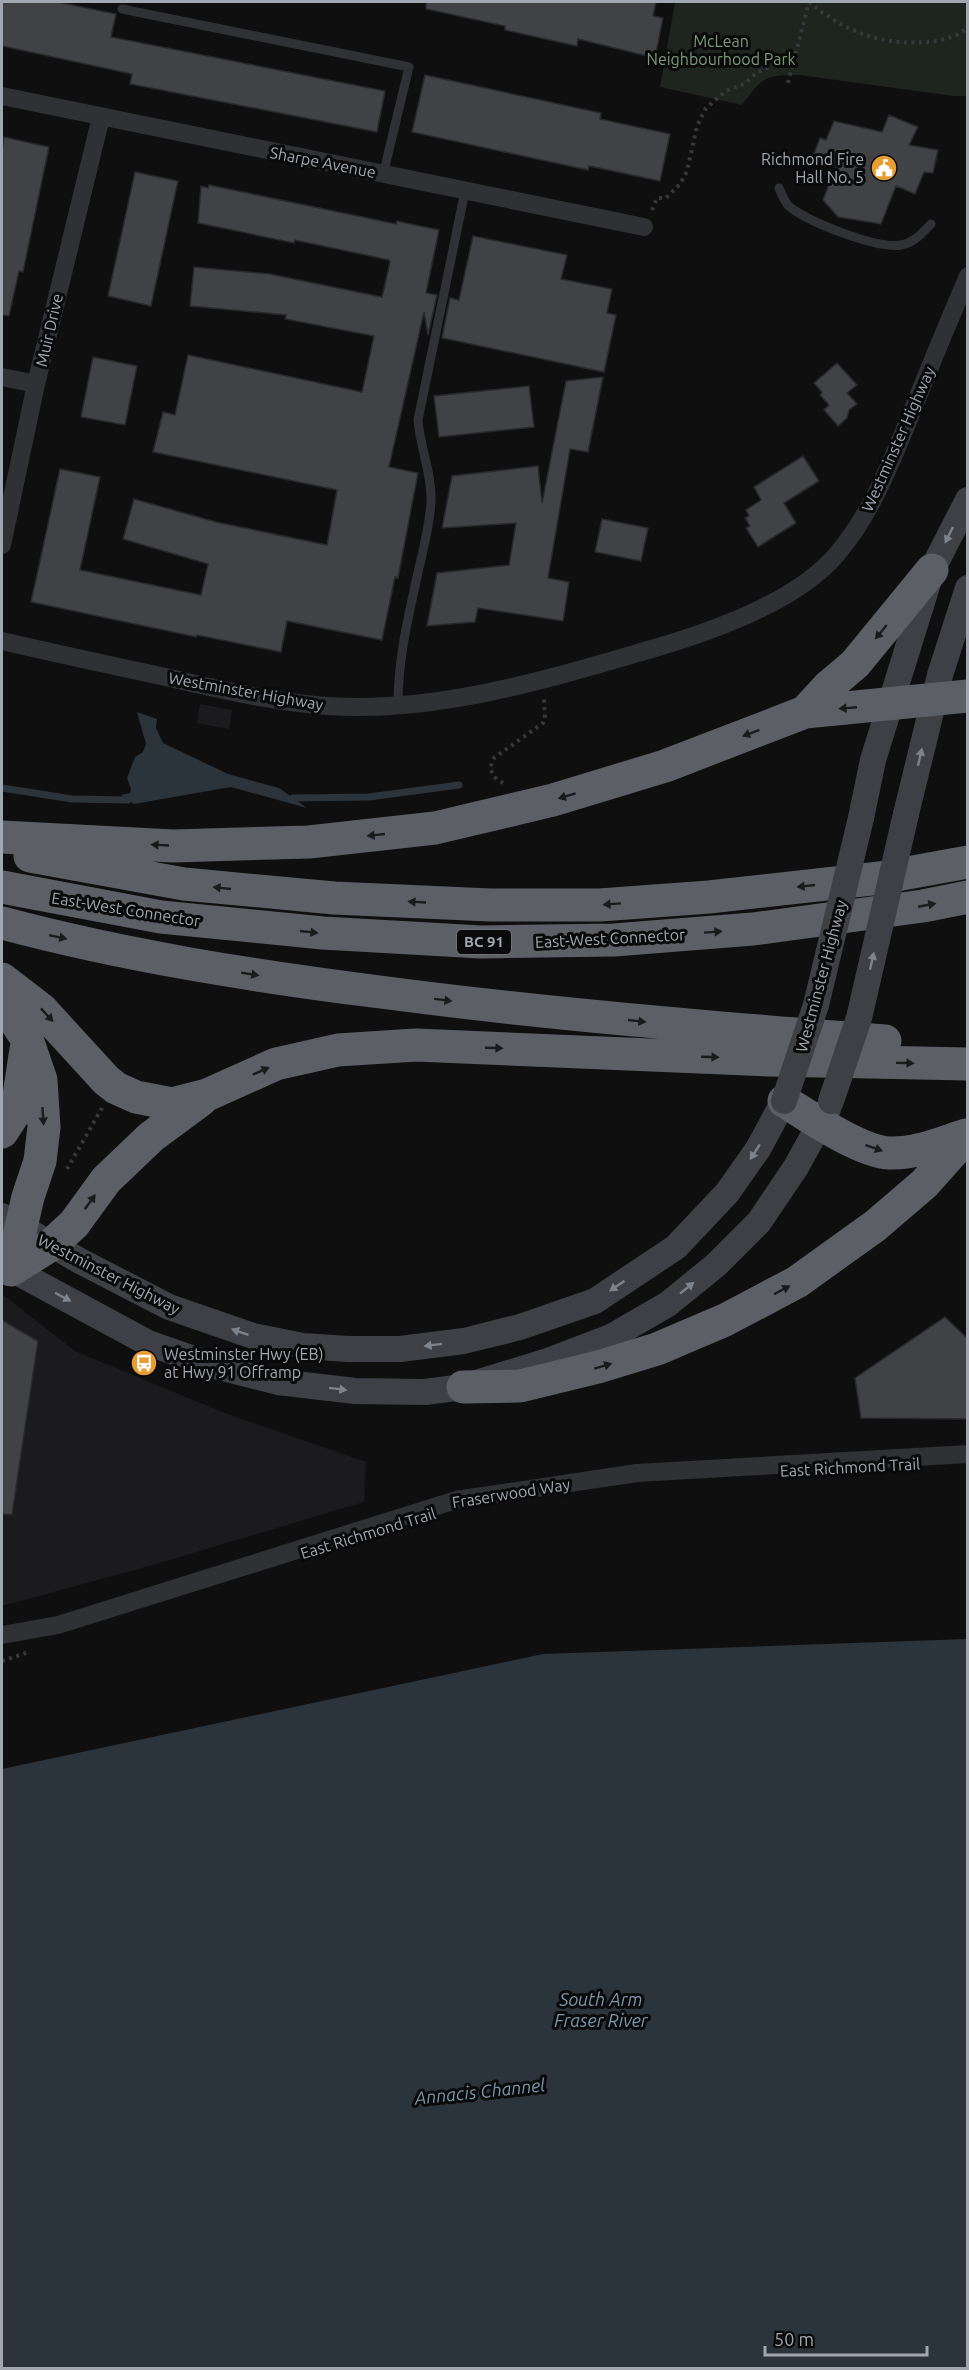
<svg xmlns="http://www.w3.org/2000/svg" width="969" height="2370" font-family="Ubuntu,sans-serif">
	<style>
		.built { fill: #1b1b1d }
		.green { fill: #1e241e }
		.water { fill: #2b343a }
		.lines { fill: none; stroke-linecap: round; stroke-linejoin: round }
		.stream { stroke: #2b343a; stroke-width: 7 }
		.building { fill: #404246; stroke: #29292c; stroke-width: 1.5 }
		.path { stroke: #36383c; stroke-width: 4; stroke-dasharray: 3 4.5; stroke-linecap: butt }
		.service { stroke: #303135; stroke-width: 9 }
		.minor { stroke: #303135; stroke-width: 18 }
		.secondary { stroke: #3e4045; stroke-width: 26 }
		.motorway { stroke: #5c6066; stroke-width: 33 }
		.secondary-bridge { stroke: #3e4045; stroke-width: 26 }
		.oneway { fill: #7e838b }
		.oneway2 { fill: #1a1b1d }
		.labels { text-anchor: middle; stroke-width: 6; stroke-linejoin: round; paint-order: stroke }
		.shield { fill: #0a0a0b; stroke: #74787e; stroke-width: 1.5 }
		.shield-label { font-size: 15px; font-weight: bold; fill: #a1a7b0 }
		.park-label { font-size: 16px; fill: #799b78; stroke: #0a0a0b }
		.poi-label { font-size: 16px; fill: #a1a7b0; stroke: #0a0a0b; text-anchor: end }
		.street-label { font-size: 16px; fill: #a1a7b0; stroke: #0a0a0b }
		.water-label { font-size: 18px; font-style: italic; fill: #7997ab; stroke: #0a0a0b }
	</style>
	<rect width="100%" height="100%" fill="#0f0f10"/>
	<path class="built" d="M 200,704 L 232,710 L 229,729 L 197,723 Z
		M 2,1294 L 75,1351 L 227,1414 L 366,1462 L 364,1502 L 149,1566 L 2,1606 Z"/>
	<path class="green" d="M 675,2 L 967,2 L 967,96 L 953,96 L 800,75 C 764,75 763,77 742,105 L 660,87 Z"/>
	<path class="water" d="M 137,712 L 157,719 L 156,728 L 163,743 L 228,774 L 279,788 L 307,808 L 231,787 L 134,804 L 121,795 L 130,793 L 131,789 L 127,778 L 135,757 L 143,752 L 146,744 Z
		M 967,1639 L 967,2368 L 2,2368 L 2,1769 L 543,1654 Z"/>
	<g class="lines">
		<path class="stream" d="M 2,788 L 72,799 L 128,800
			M 293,798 L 369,797 L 459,785"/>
	</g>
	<path class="building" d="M 2,2 L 58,2 L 116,14 L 111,37 L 385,91 L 377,132 L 130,84 L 132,74 L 2,46 Z
		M 426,2 L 656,2 L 653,16 L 663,18 L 655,58 L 578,39 L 577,46 L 505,30 L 505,26 L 426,9 Z
		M 425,75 L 601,113 L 600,119 L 670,134 L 660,181 L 589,166 L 588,170 L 412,132 Z
		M 889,115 L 918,127 L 909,145 L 938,150 L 933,173 L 924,172 L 915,194 L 896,186 L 881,224 L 838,217 L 823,200 L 836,166 L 813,156 L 820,138 L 826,140 L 834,121 L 882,132 Z
		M 4,137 L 49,147 L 23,272 L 19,271 L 9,316 L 2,315 L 2,150 Z
		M 135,172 L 178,181 L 151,306 L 108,296 Z
		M 209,185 L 396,224 L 397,221 L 439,230 L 426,293 L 437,295 L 428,335 L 424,312 L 389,467 L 418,473 L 398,578 L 395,577 L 382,640 L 287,621 L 281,652 L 197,635 L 196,637 L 31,602 L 60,469 L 100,477 L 80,570 L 201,595 L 208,564 L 123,539 L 134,499 L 216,522 L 327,545 L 337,490 L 153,452 L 163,412 L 175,415 L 188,355 L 362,392 L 374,336 L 285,319 L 286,315 L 190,306 L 194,267 L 270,274 L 382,297 L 390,262 L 389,260 L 295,240 L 294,243 L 198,223 L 201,186 L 208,188 Z
		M 473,236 L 567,255 L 561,279 L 612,289 L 607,313 L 616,315 L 604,372 L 442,338 L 450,298 L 459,300 Z
		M 93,357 L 137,366 L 125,425 L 81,417 Z
		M 837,363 L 857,385 L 847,393 L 857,404 L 849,410 L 847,418 L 838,426 L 824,410 L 829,405 L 820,395 L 822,392 L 814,383 Z
		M 603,377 L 588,452 L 570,449 L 548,578 L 569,582 L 563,621 L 478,608 L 475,622 L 427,626 L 437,573 L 509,565 L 516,523 L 442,528 L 452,476 L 538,466 L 542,503 L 566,381 Z
		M 529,386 L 534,427 L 439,437 L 434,396 Z
		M 803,456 L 819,481 L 784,503 L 796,523 L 758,547 L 746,528 L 750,526 L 745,518 L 749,516 L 746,510 L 761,500 L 754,487 Z
		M 602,519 L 648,528 L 641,561 L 595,552 Z
		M 945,1317 L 968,1339 L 968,1419 L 861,1418 L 855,1378 Z
		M 2,1320 L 38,1341 L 12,1515 L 2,1514 Z"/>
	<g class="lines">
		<path class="path" d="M 809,2 C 842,30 881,46 925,42 C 940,41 956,38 968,27
			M 788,83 L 809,2
			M 652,210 L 657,198 L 666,198 L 680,184 L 687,171 L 697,126 L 706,108 L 726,91 L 744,84 L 755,74 L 794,54
			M 503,783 L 494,777 L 490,768 L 494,758 L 543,723 L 545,718 L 544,699
			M 67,1169 L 102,1108
			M 2,1661 L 29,1652"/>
		<path class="service" d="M 122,9 L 409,67 L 383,175
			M 779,188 C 782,195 785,204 791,208 C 812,223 876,249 901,245 C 914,243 922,233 931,224
			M 398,704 C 398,657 409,614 419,568 C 424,546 430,524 431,501 C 432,473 420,448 418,420 L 465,191"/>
		<path class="minor" d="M 2,96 L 644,227
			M 2,377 L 36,384
			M 2,545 L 36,384 L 101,117
			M 2,641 C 58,654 114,666 170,678 C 221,690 275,702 328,706 C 437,713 545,680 648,650 C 708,633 796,603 837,554 C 871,514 889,467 909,419 C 928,371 948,323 968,276
			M 2,1635 L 58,1625 L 456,1500 L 637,1473 L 968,1454"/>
		<path class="secondary" d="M 906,814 L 940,675 L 968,588
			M 861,818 L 873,760 L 932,570 L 968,500
			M 2,1216 L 80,1261 L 169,1307 L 253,1336 L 303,1346 L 348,1349 L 400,1349 L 464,1341 L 520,1327 L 595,1301 L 676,1247 L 727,1193 L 758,1149 L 784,1101
			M 2,1264 L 148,1343 L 211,1365 L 278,1382 L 355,1391 L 425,1392 L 463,1387 L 548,1361 L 611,1337 L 668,1304 L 716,1265 L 759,1222 L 796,1167 L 828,1109"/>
		<path class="motorway" d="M 805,712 L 829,686 L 855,664 L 932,570
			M 2,837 L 173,846 L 309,842 L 435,828 L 553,800 L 665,766 L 805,712 L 968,696
			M 30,856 L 184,884 L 334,898 L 490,905 L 600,905 L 709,897 L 880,878 L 968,862
			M 2,887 L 161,917 L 323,933 L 481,942 L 614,940 L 753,929 L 923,906 L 968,897
			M 2,923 C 126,956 253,976 380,992 C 548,1014 716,1028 885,1041
			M 2,979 L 41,1009 L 106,1080 L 116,1088 L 136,1097 L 172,1104 L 207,1095 L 276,1064 L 338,1050 L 416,1045 L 770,1060 L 968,1064
			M 2,1001 L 27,1039 L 41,1080 L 44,1127 L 40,1161 L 28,1197 L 11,1270
			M 784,1101 C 810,1117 859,1151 889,1153 C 916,1154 941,1143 966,1135
			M 2,1132 L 17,1109 L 26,1049
			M 11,1270 L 51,1245 L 74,1224 L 106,1180 L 151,1137 L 201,1100
			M 463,1387 L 520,1386 L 598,1367 L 657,1349 L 725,1320 L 797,1282 L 875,1226 L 924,1184 L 968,1135"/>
		<path class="secondary-bridge" d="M 784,1101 L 816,1005 L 861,818
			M 831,1101 L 859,1018 L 906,814"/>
	</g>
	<defs><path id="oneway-solid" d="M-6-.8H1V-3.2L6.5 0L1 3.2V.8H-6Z" transform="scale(1.5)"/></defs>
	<g class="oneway">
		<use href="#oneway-solid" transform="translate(949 535) rotate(116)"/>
		<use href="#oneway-solid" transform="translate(920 757) rotate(-77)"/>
		<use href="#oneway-solid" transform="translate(872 961) rotate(-77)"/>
		<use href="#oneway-solid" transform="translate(755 1152) rotate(123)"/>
		<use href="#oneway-solid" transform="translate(617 1286) rotate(146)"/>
		<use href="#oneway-solid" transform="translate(687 1288) rotate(-39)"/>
		<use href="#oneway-solid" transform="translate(63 1297) rotate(28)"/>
		<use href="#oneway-solid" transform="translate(240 1332) rotate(-161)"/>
		<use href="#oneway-solid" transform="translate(433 1345) rotate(173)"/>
		<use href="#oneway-solid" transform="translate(338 1389) rotate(7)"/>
	</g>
	<g class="oneway2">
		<use href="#oneway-solid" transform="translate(881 632) rotate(129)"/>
		<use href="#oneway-solid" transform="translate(848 708) rotate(175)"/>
		<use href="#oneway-solid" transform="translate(751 733) rotate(159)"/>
		<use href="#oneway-solid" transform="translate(567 796) rotate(163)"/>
		<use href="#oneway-solid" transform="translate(376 835) rotate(174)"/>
		<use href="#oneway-solid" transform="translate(160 845) rotate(-177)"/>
		<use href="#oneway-solid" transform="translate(806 886) rotate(174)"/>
		<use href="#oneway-solid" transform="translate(222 888) rotate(-174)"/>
		<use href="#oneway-solid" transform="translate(417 902) rotate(-177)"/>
		<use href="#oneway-solid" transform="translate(612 904) rotate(176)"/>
		<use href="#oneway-solid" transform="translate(927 905) rotate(-11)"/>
		<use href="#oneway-solid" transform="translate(309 932) rotate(6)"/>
		<use href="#oneway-solid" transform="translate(713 932) rotate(-4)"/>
		<use href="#oneway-solid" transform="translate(58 937) rotate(12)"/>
		<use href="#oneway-solid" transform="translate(250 974) rotate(9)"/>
		<use href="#oneway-solid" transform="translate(443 1000) rotate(7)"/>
		<use href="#oneway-solid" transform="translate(47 1015) rotate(47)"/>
		<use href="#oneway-solid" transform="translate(637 1021) rotate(6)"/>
		<use href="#oneway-solid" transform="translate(494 1048) rotate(2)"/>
		<use href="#oneway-solid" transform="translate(710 1057) rotate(2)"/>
		<use href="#oneway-solid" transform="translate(905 1063) rotate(1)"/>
		<use href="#oneway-solid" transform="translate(261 1071) rotate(-24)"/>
		<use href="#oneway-solid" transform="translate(43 1116) rotate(86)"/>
		<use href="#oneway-solid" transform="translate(874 1148) rotate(19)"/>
		<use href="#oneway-solid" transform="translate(90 1202) rotate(-54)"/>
		<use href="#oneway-solid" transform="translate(782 1290) rotate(-28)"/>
		<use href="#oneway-solid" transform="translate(603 1366) rotate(-17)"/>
	</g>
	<defs>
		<symbol id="civic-disc" viewBox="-11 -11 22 22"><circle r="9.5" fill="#e79d31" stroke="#0a0a0b"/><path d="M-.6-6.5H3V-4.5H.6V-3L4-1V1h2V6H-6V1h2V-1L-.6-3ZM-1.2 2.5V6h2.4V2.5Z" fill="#fff"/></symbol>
		<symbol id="bus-disc" viewBox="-11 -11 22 22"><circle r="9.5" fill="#e79d31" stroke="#0a0a0b"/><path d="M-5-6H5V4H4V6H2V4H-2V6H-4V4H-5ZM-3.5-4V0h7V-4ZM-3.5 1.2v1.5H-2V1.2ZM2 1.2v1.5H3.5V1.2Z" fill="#fff"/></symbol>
	</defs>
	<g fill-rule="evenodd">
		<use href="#civic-disc" x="869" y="153" width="30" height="30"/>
		<use href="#bus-disc" x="129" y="1348" width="30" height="30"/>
	</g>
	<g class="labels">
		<rect class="shield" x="457" y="930" width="54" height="24" rx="4.5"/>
		<g class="shield-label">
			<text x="484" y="947">BC 91</text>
		</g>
		<g class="park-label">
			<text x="721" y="47">McLean<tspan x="721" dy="18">Neighbourhood Park</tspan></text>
		</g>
		<g class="poi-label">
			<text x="864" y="165">Richmond Fire<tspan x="864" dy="18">Hall No. 5</tspan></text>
			<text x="164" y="1360" text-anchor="start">Westminster Hwy (EB)<tspan x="164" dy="18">at Hwy 91 Offramp</tspan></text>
		</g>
		<g class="street-label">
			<text transform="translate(323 162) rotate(11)" y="6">Sharpe Avenue</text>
			<text transform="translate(49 330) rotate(-77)" y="6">Muir Drive</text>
			<text transform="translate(898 439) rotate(-66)" y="6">Westminster Highway</text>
			<text transform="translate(246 691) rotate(10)" y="6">Westminster Highway</text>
			<text transform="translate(126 909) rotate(9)" y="6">East-West Connector</text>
			<text transform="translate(610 938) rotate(-3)" y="6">East-West Connector</text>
			<text transform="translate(821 976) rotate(-75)" y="6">Westminster Highway</text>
			<text transform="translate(109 1274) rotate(27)" y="6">Westminster Highway</text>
			<text transform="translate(850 1467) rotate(-3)" y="6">East Richmond Trail</text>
			<text transform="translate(511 1493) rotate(-9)" y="6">Fraserwood Way</text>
			<text transform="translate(368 1533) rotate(-17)" y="6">East Richmond Trail</text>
		</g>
		<g class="water-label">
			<text x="601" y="2006">South Arm<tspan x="601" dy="21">Fraser River</tspan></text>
			<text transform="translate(480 2092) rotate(-6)" y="6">Annacis Channel</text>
		</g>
	</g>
	<rect width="969" height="2370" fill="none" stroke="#a1a7b0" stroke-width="6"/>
	<path d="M765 2346v9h162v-9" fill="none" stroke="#a1a7b0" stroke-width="3"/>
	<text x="774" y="2346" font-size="18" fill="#a1a7b0" stroke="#0a0a0b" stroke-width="4.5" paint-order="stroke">50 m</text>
</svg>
